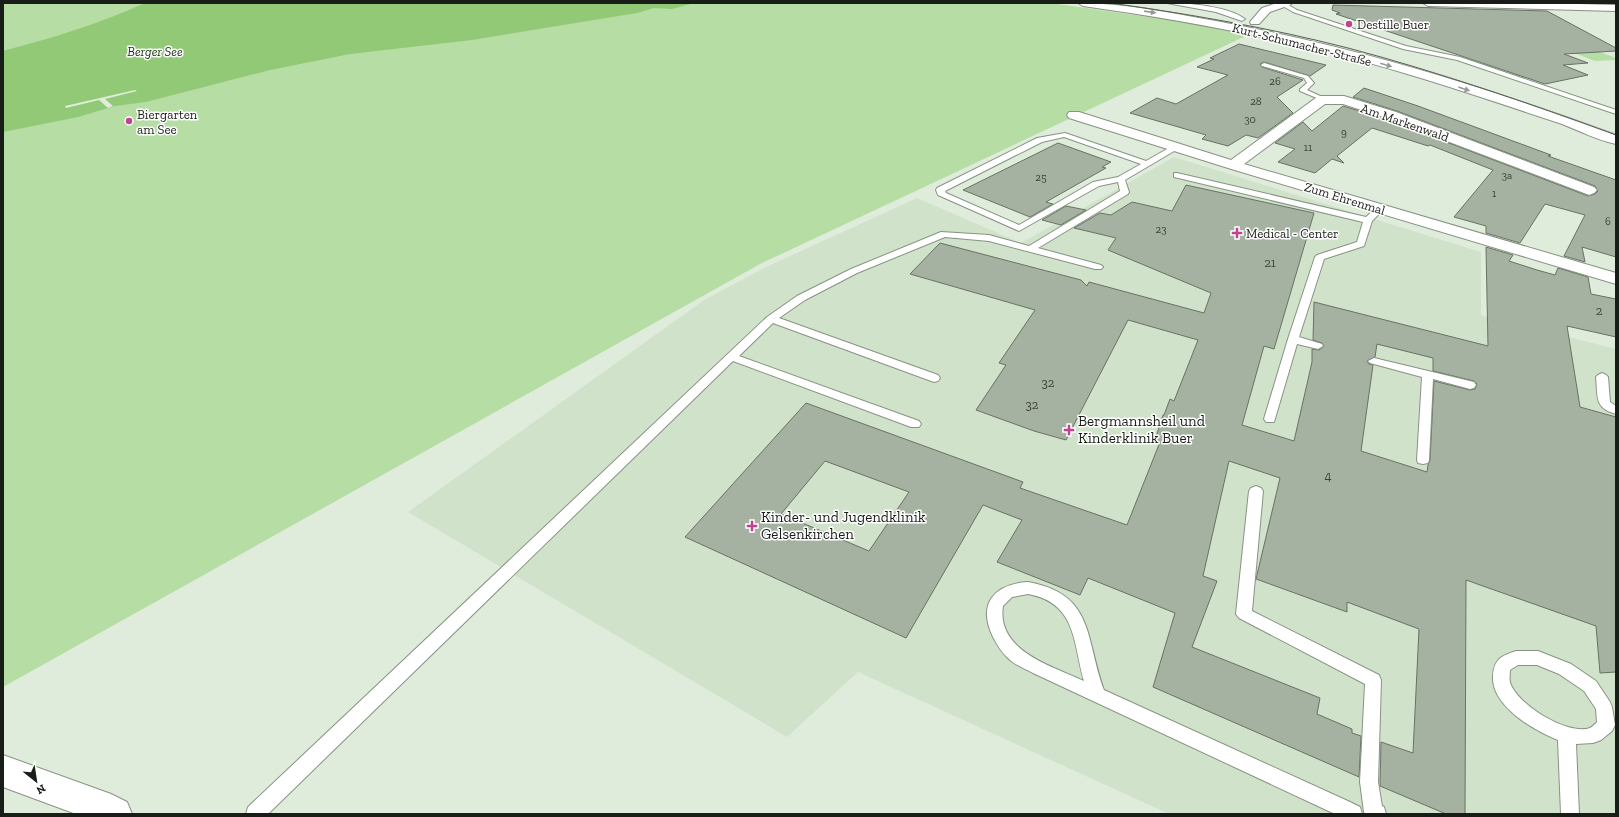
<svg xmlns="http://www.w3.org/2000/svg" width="1619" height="817" font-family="'Zilla Slab',serif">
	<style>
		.built { fill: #d1e2ca }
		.green { fill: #b5dda4 }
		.water { fill: #91c977 }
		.pier { fill: #e0ecdb }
		.building { fill: #a6b2a1; stroke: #687263; fill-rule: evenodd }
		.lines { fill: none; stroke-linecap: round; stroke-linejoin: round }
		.lane-casing { stroke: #879382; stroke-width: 2 }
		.street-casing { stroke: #879382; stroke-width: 2 }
		.secondary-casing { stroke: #879382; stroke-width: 2 }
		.primary-casing { stroke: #879382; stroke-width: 2 }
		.lane { fill: #fff; fill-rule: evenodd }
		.street { fill: #fff; fill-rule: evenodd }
		.secondary { fill: #fff; fill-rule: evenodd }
		.primary { fill: #fff; fill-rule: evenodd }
		.tram { stroke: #585e55; stroke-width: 1 }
		.oneway { fill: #989997 }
		.poi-dot { fill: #c14390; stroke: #fff; stroke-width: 1.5 }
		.labels { text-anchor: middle; stroke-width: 3; stroke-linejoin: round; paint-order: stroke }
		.far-number-label { font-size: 11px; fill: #3c423a }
		.far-poi-label { font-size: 13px; fill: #191d17; stroke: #fff; text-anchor: start }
		.far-street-label { font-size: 13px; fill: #191d17; stroke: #fff }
		.far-water-label { font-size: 13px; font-style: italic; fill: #1a300f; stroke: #fff }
		.number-label { font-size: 13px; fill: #3c423a }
		.poi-label { font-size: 15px; fill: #191d17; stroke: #fff; text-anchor: start }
	</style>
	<rect width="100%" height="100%" fill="#e0ecdb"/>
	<path class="built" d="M 1174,157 L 1481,252 L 1481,315 L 1616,349 L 1616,814 L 1169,814 L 858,672 L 787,737 L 408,512 L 704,300 L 764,268 L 917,198 L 1021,243 Z"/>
	<path class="green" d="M 3,3 L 1051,3 L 1196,24 L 1248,35 L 760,264 L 3,687 Z
		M 1555,35 L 1616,58 L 1616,60 L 1595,61 L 1530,36 Z"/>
	<path class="water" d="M 145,3 L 694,3 L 672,9 L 654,8 L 637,13 L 472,40 L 350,54 L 270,70 L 146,102 L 115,106 L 78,117 L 3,132 L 3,51 C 52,38 99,24 145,3 Z"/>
	<path class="pier" d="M 135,90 L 137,91 L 105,99 L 113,106 L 108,108 L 99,100 L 66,108 L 65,106 Z"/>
	<path class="building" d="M 1333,5 L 1547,11 L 1616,48 L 1616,51 L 1564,54 L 1588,63 L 1563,65 L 1588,75 L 1545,84 L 1336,14 L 1340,13 L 1332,10 Z
		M 1239,44 L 1326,65 L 1310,76 L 1264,62 L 1260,64 L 1262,67 L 1303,80 L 1277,97 L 1293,113 L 1258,138 L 1246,135 L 1228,146 L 1202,139 L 1206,135 L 1130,113 L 1157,98 L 1176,104 L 1228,75 L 1197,67 L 1214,59 L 1210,58 Z
		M 1364,88 L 1418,106 L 1551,155 L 1548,156 L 1616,180 L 1616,257 L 1582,247 L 1585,262 L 1564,256 L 1585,215 L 1545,204 L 1520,243 L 1486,233 L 1486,226 L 1454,217 L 1493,170 L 1430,145 L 1428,146 L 1372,128 L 1337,156 L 1344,163 L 1332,159 L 1315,173 L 1278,162 L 1295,149 L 1275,143 L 1303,122 L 1312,131 L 1343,106 L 1386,119 L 1588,196 L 1595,194 L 1598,191 L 1595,186 L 1397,111 L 1353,97 Z
		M 1058,143 L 1111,162 L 1102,167 L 1106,168 L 1046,202 L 1053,204 L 1030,217 L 963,190 Z
		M 1186,185 L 1314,213 L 1274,349 L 1264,346 L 1242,425 L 1294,441 L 1312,362 L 1312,349 L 1319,350 L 1324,346 L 1322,343 L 1313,340 L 1314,302 L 1488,346 L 1486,247 L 1513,255 L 1509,261 L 1537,270 L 1555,275 L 1558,268 L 1588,277 L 1591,294 L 1616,299 L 1616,337 L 1567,326 L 1580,407 L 1616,417 L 1616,672 L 1600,673 L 1596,626 L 1466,580 L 1465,814 L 1446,814 L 1380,786 L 1381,742 L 1413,753 L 1419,629 L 1347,602 L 1347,612 L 1256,579 L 1280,478 L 1229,461 L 1203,576 L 1217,581 L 1192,647 L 1320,698 L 1317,714 L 1352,729 L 1352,733 L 1361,736 L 1359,777 L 1153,687 L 1175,613 L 1088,578 L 1080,595 L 997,562 L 1022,520 L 983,505 L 906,638 L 685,537 L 806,403 L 1023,482 L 1020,488 L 1127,525 L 1160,442 L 1155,440 L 1163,415 L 1164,415 L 1170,399 L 1174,401 L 1198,340 L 1128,320 L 1066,440 L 1034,431 L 976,410 L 1006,365 L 999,363 L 1035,310 L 910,274 L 940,243 L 1081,280 L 1087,286 L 1089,282 L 1204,313 L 1211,293 L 1108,250 L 1116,238 L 1074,228 L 1100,213 L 1111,215 L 1132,202 L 1172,211 ZM 1377,344 L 1433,358 L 1433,371 L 1474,381 L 1477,384 L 1475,389 L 1470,390 L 1434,381 L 1430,460 L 1428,465 L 1427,472 L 1361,451 L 1373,365 L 1369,364 L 1367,361 L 1375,357 ZM 825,461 L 909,492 L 869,551 L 781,514 Z
		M 1066,206 L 1086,210 L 1061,225 L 1042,220 Z"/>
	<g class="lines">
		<defs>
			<path id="lane" d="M 1167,3 C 1188,3 1228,6 1245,19 L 1242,21 L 1216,12 Z
				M 1281,3 L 1285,3 L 1297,10 L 1406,46 L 1460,57 L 1616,110 L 1616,114 L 1457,60 L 1403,49 L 1293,12 L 1281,5 Z
				M 1264,63 L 1308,76 L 1314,83 L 1307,90 L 1329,100 L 1324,101 L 1300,91 L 1300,89 L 1307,83 L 1304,78 L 1262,66 L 1261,65 Z
				M 1065,133 L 1146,161 L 1174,145 L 1177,145 L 1181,147 L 1125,180 L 1129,192 L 1128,194 L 1038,248 L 1101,265 L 1103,267 L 1101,269 L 1095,269 L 989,241 L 945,237 L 857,273 L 805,300 L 779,318 L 938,375 L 940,378 L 938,381 L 934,382 L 773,323 L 739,356 L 919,421 L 921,424 L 919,427 L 911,427 L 733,361 L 268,814 L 246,814 L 248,807 L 767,317 L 797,296 L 851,269 L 941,232 L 989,235 L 1029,246 L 1120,191 L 1118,182 L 1099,186 L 1019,231 L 938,195 L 936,190 L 937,188 L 1037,138 ZM 1064,137 L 1141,164 L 1118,177 L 1093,182 L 1019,225 L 946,193 L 945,191 L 1042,142 Z
				M 1174,173 L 1177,173 L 1366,217 L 1377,207 L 1383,207 L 1384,209 L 1372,221 L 1364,246 L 1324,259 L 1299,337 L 1322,344 L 1323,346 L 1318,349 L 1297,344 L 1274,422 L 1266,422 L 1264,419 L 1288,339 L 1315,257 L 1317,255 L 1357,242 L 1363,222 L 1174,177 Z
				M 1374,358 L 1474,382 L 1476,385 L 1474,388 L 1470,389 L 1433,379 L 1429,460 L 1428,463 L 1423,464 L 1418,463 L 1417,460 L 1422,377 L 1370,363 L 1368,361 Z
				M 1602,373 L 1606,375 L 1608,377 L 1610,402 L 1616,406 L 1616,414 C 1594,408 1598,397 1596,377 L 1598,375 Z
				M 1256,486 L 1261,488 L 1263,491 L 1252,611 L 1379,675 L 1381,680 L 1378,782 L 1382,806 L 1384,807 L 1386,814 L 1365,814 L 1364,812 L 1360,782 L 1365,684 L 1239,618 L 1236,614 L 1249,491 L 1251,488 Z
				M 1028,582 C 1095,594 1085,639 1104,690 L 1350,802 L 1360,807 L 1362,814 L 1335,814 L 1033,673 C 1024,668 1014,665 1007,657 C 1001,652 997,644 993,637 C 977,604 994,584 1028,582 ZM 1028,594 C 1077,603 1073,643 1084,681 C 1052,666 996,651 1003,606 L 1012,597 Z
				M 1516,651 L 1538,651 L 1571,664 L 1596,681 L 1610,702 L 1612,707 L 1615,725 L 1612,731 L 1601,740 L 1593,743 L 1576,744 L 1579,814 L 1561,814 L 1558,740 C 1535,731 1491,706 1493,676 C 1494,659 1501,656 1516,651 ZM 1518,665 L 1537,665 L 1559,674 L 1584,691 L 1596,709 L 1597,722 C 1595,724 1592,727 1590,728 C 1568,736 1516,704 1510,682 C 1509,678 1510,674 1510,670 Z"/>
			<path id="street" d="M 1277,3 L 1292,3 L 1290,5 L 1270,12 L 1259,24 L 1251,24 L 1250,22 L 1262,8 Z
				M 1423,3 L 1540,3 L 1616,5 L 1616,11 L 1428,6 Z
				M 1322,96 L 1344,96 L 1396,112 L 1594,187 L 1597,190 L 1594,193 L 1589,195 L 1584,193 L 1386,118 L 1343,104 L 1325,104 L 1244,164 L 1616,273 L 1616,284 L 1228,168 L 1069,118 L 1067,115 L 1069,112 L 1079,112 L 1231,160 L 1317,97 Z"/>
			<path id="secondary" d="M 3,755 L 111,794 L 127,802 L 132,814 L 76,814 L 3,787 Z"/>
			<path id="primary" d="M 1078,3 C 1124,3 1170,13 1216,21 C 1352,46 1486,87 1616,135 L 1616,144 C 1597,140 1580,131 1562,124 C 1516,109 1470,93 1424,79 C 1312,44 1198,22 1083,6 Z"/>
		</defs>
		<use href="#lane" class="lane-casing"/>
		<use href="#street" class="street-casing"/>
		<use href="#secondary" class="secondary-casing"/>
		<use href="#primary" class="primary-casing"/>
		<use href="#lane" class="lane"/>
		<use href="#street" class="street"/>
		<use href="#secondary" class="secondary"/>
		<use href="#primary" class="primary"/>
		<path class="tram" d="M 1110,3 C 1190,14 1270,28 1348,48 C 1439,72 1528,103 1616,135"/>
	</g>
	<defs><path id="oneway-solid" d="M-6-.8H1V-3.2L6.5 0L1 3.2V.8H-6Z"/></defs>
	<g class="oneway">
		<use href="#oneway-solid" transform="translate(1150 12) rotate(8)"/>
		<use href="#oneway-solid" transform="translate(1386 65) rotate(16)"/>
		<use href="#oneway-solid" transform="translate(1464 89) rotate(19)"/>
	</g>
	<g class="poi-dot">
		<circle cx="1349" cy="24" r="4"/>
		<circle cx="129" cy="121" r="4"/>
		<path d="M1235 227h4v4h4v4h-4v4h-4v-4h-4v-4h4z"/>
		<path d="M1067 424h4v4h4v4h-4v4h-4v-4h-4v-4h4z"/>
		<path d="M750 520h4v4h4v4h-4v4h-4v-4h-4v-4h4z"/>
	</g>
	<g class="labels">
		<g class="far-number-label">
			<text x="1275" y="85">26</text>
			<text x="1256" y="105">28</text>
			<text x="1250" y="123">30</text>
			<text x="1344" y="136">9</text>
			<text x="1308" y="151">11</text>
			<text x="1507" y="179">3a</text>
			<text x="1041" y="181">25</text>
			<text x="1494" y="197">1</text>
			<text x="1608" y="225">6</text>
			<text x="1161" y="233">23</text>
		</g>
		<g class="far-poi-label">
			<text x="1357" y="29">Destille Buer</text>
			<text x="137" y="119">Biergarten<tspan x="137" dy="15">am See</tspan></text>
			<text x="1246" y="238">Medical - Center</text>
		</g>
		<g class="far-street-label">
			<text transform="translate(1302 44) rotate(14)" y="5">Kurt-Schumacher-Straße</text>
			<text transform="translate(1405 122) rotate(19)" y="5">Am Markenwald</text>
			<text transform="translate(1345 198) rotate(17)" y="5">Zum Ehrenmal</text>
		</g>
		<g class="far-water-label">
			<text x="155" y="56">Berger See</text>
		</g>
		<g class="number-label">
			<text x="1270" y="267">21</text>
			<text x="1599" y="315">2</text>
			<text x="1048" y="387">32</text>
			<text x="1032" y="409">32</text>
			<text x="1328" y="480">4</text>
		</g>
		<g class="poi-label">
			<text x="1078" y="426">Bergmannsheil und<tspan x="1078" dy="17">Kinderklinik Buer</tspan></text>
			<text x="761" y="522">Kinder- und Jugendklinik<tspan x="761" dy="17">Gelsenkirchen</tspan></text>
		</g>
	</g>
	<rect width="1619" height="817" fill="none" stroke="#191d17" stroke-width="8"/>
	<g transform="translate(36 781) rotate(150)" stroke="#ffffff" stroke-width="3" paint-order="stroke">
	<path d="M0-3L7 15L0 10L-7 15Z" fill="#191d17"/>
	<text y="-6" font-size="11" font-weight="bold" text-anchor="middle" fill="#191d17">N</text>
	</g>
</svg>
